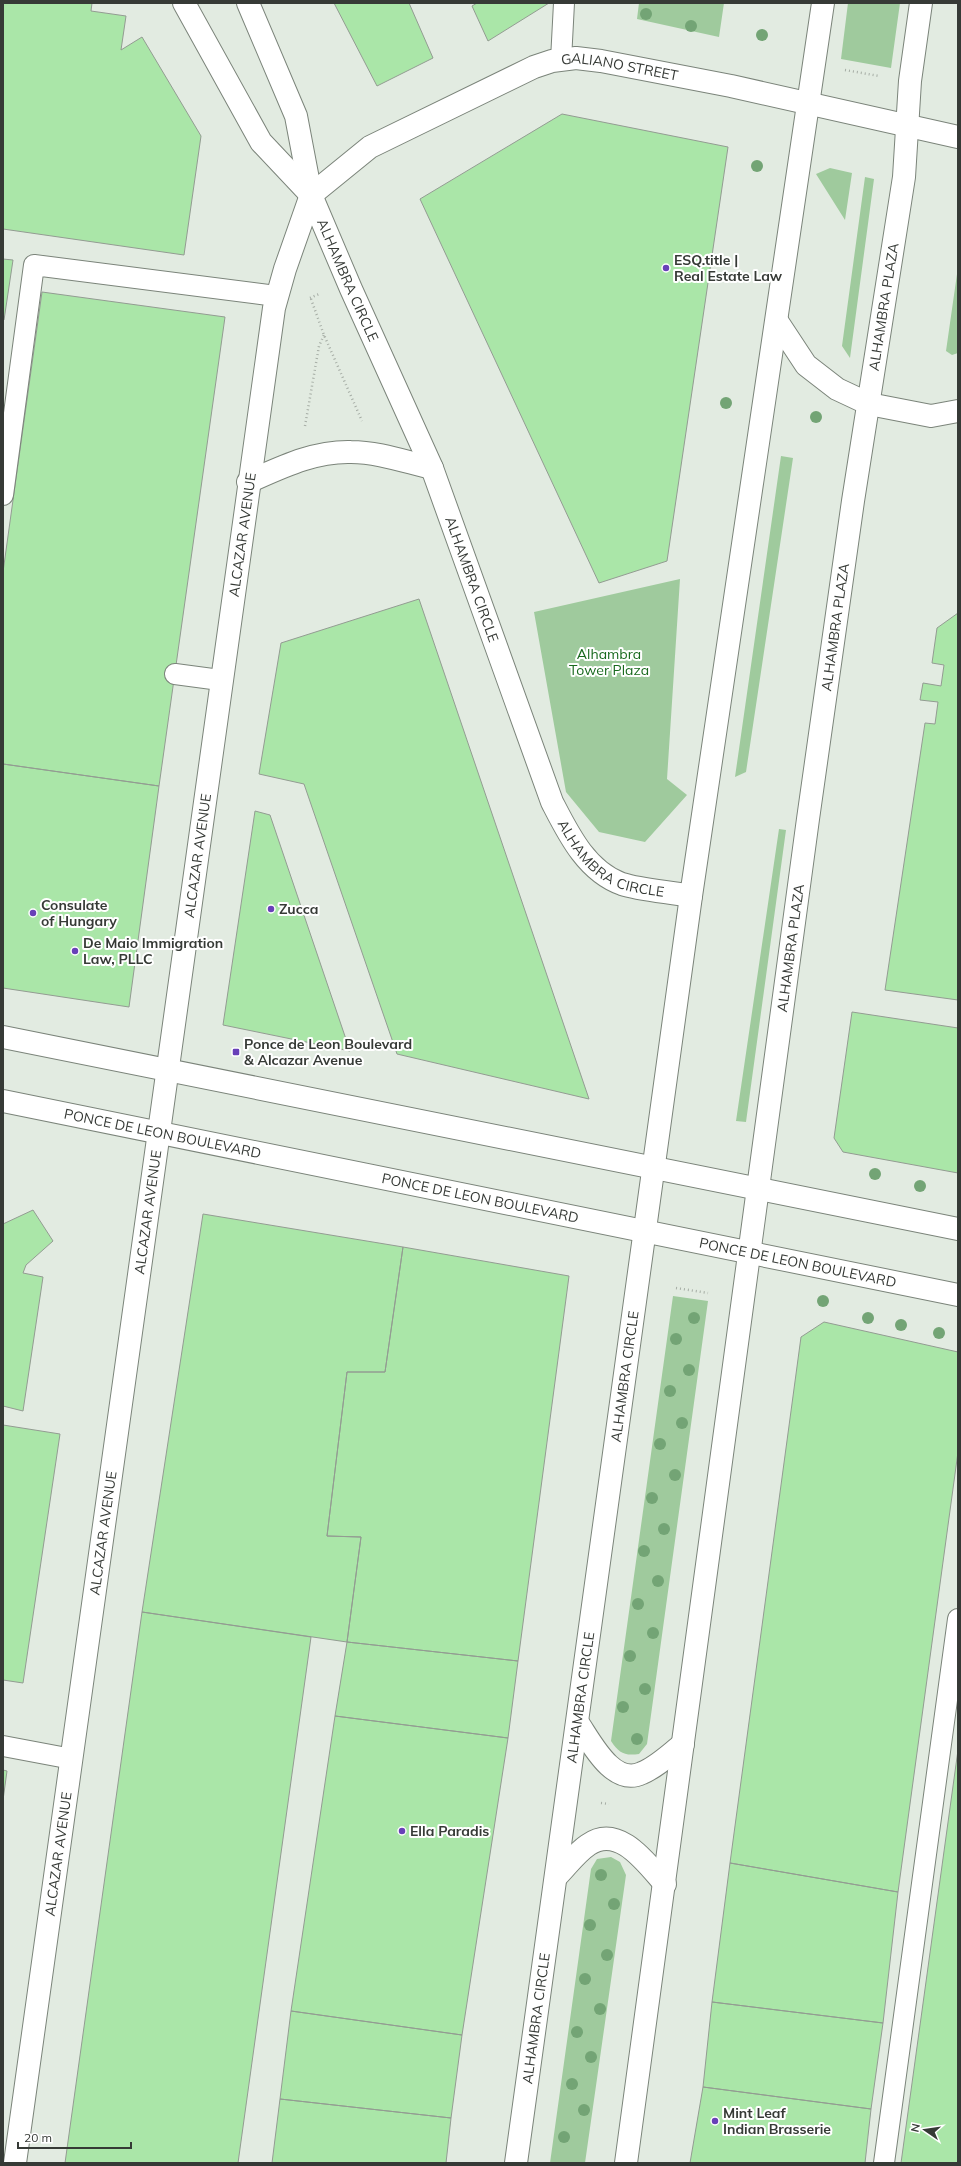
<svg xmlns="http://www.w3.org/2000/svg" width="961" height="2166" font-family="Mulish,sans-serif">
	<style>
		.green { fill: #9fca9d }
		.building { fill: #aae6a8; stroke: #939c92 }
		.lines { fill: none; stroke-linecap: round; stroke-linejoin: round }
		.service-casing { stroke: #7b847a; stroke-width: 22 }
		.minor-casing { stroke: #7b847a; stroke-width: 24 }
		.tertiary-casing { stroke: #7b847a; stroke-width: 24 }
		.path { stroke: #a6ada5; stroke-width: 2.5; stroke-dasharray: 1 3; stroke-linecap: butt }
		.service { stroke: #fff; stroke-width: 20 }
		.minor { stroke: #fff; stroke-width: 22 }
		.tertiary { stroke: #fff; stroke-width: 22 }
		.tree { fill: #73a475 }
		.poi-dot { fill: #6840b8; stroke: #fff; stroke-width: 1.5 }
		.labels { text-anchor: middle; stroke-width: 4; stroke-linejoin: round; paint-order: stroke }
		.street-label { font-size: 14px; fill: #363a36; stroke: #fff }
		.poi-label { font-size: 14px; font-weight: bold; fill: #363a36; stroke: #fff; text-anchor: start }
		.park-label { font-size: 14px; fill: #18691d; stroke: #fff }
	</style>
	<rect width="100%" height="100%" fill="#e2ebe1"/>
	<path class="green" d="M 639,3 L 724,3 L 719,37 L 637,19 Z
		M 848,3 L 900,3 L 891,68 L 841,59 Z
		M 830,168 L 852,173 L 845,220 L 816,174 Z
		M 865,177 L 874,179 L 850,358 L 842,346 Z
		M 958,267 L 958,353 L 952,355 L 946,351 Z
		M 781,456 L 793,458 L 746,772 L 735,777 Z
		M 680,579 L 667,779 L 687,795 L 645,842 L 599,832 L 566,792 L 534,612 Z
		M 779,829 L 786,830 L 746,1122 L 736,1121 Z
		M 673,1296 L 708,1301 L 647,1744 L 639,1754 C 624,1756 619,1753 611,1741 Z
		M 611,1857 L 620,1862 L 626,1875 L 585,2163 L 550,2163 L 591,1869 L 597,1859 Z"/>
	<path class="building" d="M 3,3 L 92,3 L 91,11 L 126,16 L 121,50 L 142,37 L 201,136 L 184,255 L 3,229 Z
		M 334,3 L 409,3 L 433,58 L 377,86 Z
		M 477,3 L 549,3 L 488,41 L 472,6 Z
		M 562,114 L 728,147 L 667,561 L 599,583 L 420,199 Z
		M 3,259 L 13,260 L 4,320 L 3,320 Z
		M 42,292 L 225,317 L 159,786 L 3,764 L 3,572 Z
		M 419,599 L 589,1099 L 397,1054 L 304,784 L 259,774 L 281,643 Z
		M 958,613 L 958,1000 L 885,990 L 925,723 L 935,724 L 938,702 L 920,700 L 923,683 L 941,686 L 944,665 L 932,663 L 937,628 Z
		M 3,764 L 159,786 L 129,1007 L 3,988 Z
		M 255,811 L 270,815 L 350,1051 L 223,1025 Z
		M 852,1012 L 958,1028 L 958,1173 L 843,1152 L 834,1138 Z
		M 33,1210 L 53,1241 L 26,1265 L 23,1273 L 43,1277 L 23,1411 L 3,1406 L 3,1224 Z
		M 203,1214 L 403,1247 L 385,1372 L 347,1372 L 327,1536 L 361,1537 L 347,1642 L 142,1612 Z
		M 403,1247 L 569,1276 L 518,1661 L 347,1642 L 361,1537 L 327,1536 L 347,1372 L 385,1372 Z
		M 824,1322 L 958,1352 L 958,1452 L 898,1892 L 730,1863 L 801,1337 Z
		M 3,1425 L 60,1434 L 23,1683 L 3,1680 Z
		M 142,1612 L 311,1637 L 238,2163 L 65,2163 Z
		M 347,1642 L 518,1661 L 508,1738 L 335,1716 Z
		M 335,1716 L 508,1738 L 462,2035 L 291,2011 Z
		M 958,1750 L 958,2163 L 901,2163 Z
		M 3,1770 L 7,1771 L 3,1800 Z
		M 730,1863 L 898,1892 L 883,2023 L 712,2002 Z
		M 712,2002 L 883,2023 L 871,2109 L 703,2087 Z
		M 291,2011 L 462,2035 L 451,2118 L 280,2099 Z
		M 703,2087 L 871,2109 L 865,2163 L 690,2163 Z
		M 280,2099 L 451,2118 L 446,2163 L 272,2163 Z"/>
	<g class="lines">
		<defs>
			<path id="service" d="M 561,60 L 564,3
				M 3,495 L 34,265 L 276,296
				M 175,674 L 220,680
				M 3,1746 L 72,1759
				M 884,2163 L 958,1619"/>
			<g id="minor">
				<path d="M 184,3 L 261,142 L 311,195"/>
				<path id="s1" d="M 248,3 L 296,116 L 311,195 L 351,289 L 432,468 L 552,802 C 568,833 586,871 622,884 C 640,890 671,892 691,896"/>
				<path id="s2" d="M 311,195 L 370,147 L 534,67 L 552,61 L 576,58 L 601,61 L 731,86 L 958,137"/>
				<path d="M 869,404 L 931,416 L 958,411"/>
				<path d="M 248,482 C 282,467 314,451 351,452 C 378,452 406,462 432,468"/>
				<path id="s3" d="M 15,2163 L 274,308 L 285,269 L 311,195"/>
			</g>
			<g id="tertiary">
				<path d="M 777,321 L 806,365 L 837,389 L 869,404"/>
				<path d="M 3,1037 L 958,1229"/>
				<path id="s4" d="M 3,1101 L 958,1295"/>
				<path d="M 578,1723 C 591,1742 613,1787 642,1773 C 657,1767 670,1754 683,1744"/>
				<path d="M 557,1876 C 567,1866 576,1853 588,1845 C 619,1823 647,1864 665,1884"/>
				<path id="s5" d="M 516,2163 L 691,896 L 823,3"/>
				<path id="s6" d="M 626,2163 L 808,819 L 853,501 L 904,177 L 910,81 L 921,3"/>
			</g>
		</defs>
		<use href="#service" class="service-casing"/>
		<use href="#minor" class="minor-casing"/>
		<use href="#tertiary" class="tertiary-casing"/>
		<path class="path" d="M 845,70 L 879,76
			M 310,298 L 319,294
			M 311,299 L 324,335 L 362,421
			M 305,426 L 319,346 L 324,335
			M 676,1288 L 708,1293
			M 601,1803 L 609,1804"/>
		<use href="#service" class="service"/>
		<use href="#minor" class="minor"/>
		<use href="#tertiary" class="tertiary"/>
	</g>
	<g class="tree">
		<circle cx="646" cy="14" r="6"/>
		<circle cx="691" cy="26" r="6"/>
		<circle cx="762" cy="35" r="6"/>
		<circle cx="757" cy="166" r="6"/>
		<circle cx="726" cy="403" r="6"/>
		<circle cx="816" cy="417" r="6"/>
		<circle cx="875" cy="1174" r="6"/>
		<circle cx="920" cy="1186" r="6"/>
		<circle cx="823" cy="1301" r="6"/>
		<circle cx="694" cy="1318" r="6"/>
		<circle cx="868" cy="1318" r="6"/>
		<circle cx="901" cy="1325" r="6"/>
		<circle cx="939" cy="1333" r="6"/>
		<circle cx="676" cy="1339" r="6"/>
		<circle cx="689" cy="1370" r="6"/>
		<circle cx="670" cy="1391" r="6"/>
		<circle cx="682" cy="1423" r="6"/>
		<circle cx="660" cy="1444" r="6"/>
		<circle cx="675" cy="1475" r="6"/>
		<circle cx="652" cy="1498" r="6"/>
		<circle cx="664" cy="1529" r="6"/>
		<circle cx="644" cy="1551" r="6"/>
		<circle cx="658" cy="1581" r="6"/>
		<circle cx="638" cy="1604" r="6"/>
		<circle cx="653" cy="1633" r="6"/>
		<circle cx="630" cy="1656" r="6"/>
		<circle cx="645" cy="1689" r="6"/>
		<circle cx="623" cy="1707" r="6"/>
		<circle cx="637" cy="1739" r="6"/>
		<circle cx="601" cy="1875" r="6"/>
		<circle cx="614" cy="1904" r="6"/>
		<circle cx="590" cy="1925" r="6"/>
		<circle cx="607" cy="1955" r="6"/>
		<circle cx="585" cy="1979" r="6"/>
		<circle cx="600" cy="2009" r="6"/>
		<circle cx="577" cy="2032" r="6"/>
		<circle cx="591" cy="2057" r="6"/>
		<circle cx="572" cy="2084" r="6"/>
		<circle cx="584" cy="2110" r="6"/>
		<circle cx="564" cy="2137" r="6"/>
	</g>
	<g class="poi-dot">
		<circle cx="666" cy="268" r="4"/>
		<circle cx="271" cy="909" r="4"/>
		<circle cx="33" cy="913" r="4"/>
		<circle cx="75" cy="951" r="4"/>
		<rect x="232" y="1048" width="8" height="8" rx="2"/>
		<circle cx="402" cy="1831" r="4"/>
		<circle cx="715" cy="2121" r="4"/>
	</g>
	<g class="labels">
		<g class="street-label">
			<text dy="5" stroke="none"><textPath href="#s2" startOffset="346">GALIANO STREET</textPath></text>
			<text dy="5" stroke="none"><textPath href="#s1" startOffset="296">ALHAMBRA CIRCLE</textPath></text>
			<text dy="5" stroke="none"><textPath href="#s6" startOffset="1874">ALHAMBRA PLAZA</textPath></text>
			<text dy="5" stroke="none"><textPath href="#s3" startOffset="1644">ALCAZAR AVENUE</textPath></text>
			<text dy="5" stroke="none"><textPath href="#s1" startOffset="620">ALHAMBRA CIRCLE</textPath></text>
			<text dy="5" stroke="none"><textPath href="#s6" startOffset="1550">ALHAMBRA PLAZA</textPath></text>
			<text dy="5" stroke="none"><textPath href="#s1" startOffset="944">ALHAMBRA CIRCLE</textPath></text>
			<text dy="5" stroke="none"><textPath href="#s3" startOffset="1320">ALCAZAR AVENUE</textPath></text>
			<text dy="5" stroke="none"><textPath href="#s6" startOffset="1226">ALHAMBRA PLAZA</textPath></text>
			<text dy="5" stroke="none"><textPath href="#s4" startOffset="163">PONCE DE LEON BOULEVARD</textPath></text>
			<text dy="5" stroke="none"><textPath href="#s4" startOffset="487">PONCE DE LEON BOULEVARD</textPath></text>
			<text dy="5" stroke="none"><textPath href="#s3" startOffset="960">ALCAZAR AVENUE</textPath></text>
			<text dy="5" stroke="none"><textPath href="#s4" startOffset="811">PONCE DE LEON BOULEVARD</textPath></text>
			<text dy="5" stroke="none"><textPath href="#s5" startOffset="794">ALHAMBRA CIRCLE</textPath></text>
			<text dy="5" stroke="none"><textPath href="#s3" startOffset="636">ALCAZAR AVENUE</textPath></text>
			<text dy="5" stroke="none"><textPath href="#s5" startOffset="470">ALHAMBRA CIRCLE</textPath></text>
			<text dy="5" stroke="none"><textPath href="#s3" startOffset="312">ALCAZAR AVENUE</textPath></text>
			<text dy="5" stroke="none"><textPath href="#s5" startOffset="146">ALHAMBRA CIRCLE</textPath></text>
		</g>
		<g class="poi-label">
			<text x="674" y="265">ESQ.title |<tspan x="674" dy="16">Real Estate Law</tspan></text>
			<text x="41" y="910">Consulate<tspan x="41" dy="16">of Hungary</tspan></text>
			<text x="279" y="914">Zucca</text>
			<text x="83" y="948">De Maio Immigration<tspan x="83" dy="16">Law, PLLC</tspan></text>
			<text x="244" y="1049">Ponce de Leon Boulevard<tspan x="244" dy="16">&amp; Alcazar Avenue</tspan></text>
			<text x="410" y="1836">Ella Paradis</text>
			<text x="723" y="2118">Mint Leaf<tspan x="723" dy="16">Indian Brasserie</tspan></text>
		</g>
		<g class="park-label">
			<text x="609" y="659">Alhambra<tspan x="609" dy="16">Tower Plaza</tspan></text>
		</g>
	</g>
	<rect width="961" height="2166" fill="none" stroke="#363a36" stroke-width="8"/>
	<g transform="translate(925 2130) rotate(283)" stroke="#ffffff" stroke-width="3" paint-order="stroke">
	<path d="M0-3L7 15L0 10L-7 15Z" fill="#363a36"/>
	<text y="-6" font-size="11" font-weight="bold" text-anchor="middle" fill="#363a36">N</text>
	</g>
	<path d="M18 2142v6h113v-6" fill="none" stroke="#363a36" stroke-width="2"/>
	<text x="24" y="2142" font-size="12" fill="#363a36" stroke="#ffffff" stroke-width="3" paint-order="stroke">20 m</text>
</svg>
